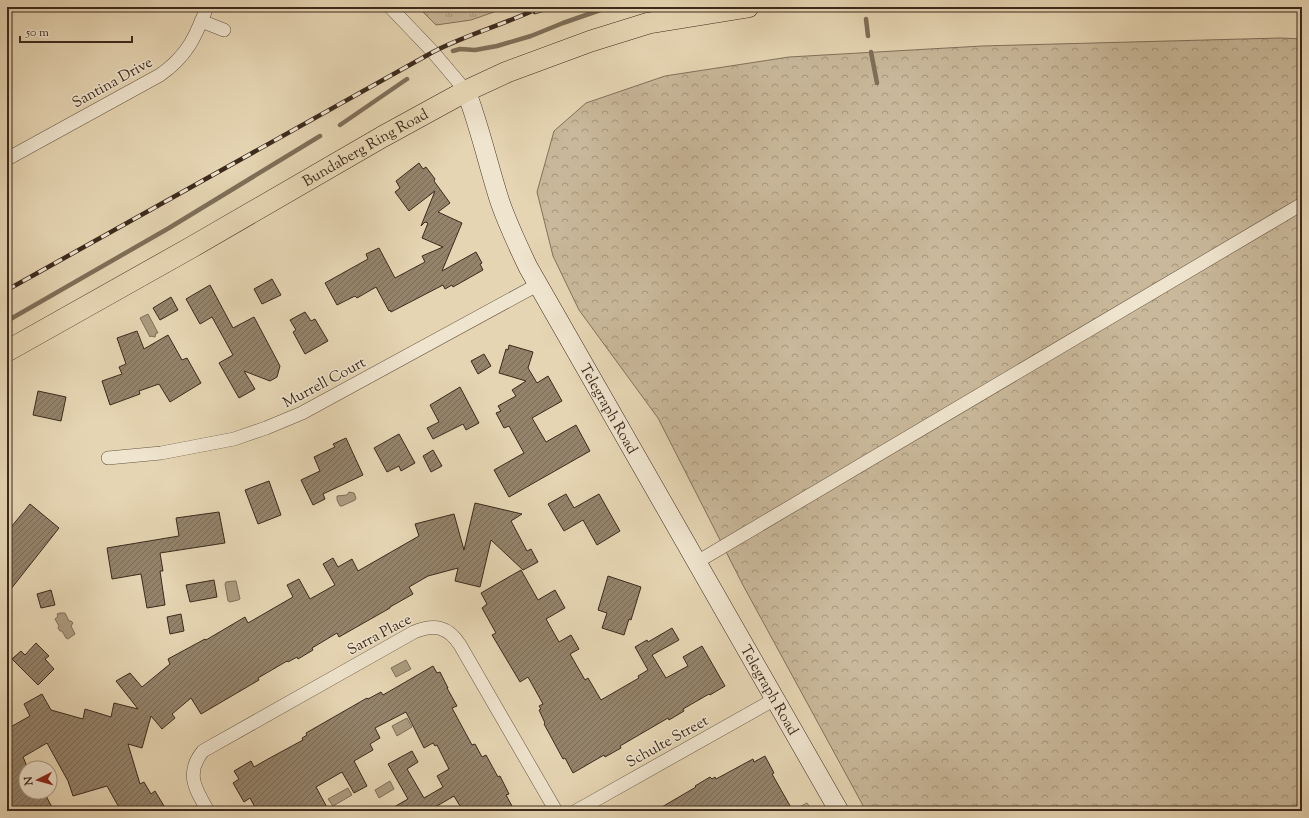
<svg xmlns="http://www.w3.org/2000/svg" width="1309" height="818" font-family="'Sorts Mill Goudy',serif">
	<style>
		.grass { fill: url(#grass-tufts); stroke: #82715c }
		.forest { fill: url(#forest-crowns); stroke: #82715c }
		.water { fill: #ac9b80; stroke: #7f6e58 }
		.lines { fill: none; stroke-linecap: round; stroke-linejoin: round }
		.stream { stroke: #7f6e58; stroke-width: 4.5 }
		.building { fill: url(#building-hatch); stroke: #3c2a1d }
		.street-casing { stroke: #665542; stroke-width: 14 }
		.secondary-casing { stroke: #3c2a1d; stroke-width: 20 }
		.primary-casing { stroke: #3c2a1d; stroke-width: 22 }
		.street { stroke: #efe4ce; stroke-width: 13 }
		.secondary { stroke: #efe4ce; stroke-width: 19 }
		.primary { stroke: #e6d5b3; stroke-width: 21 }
		.rail-casing { stroke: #3c2a1d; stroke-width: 4.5 }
		.rail { stroke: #efe4ce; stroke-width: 3; stroke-dasharray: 9; stroke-linecap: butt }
		.labels { text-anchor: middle; stroke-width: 3; stroke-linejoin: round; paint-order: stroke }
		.street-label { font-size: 15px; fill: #3c2a1d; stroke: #efe4ce }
	</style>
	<defs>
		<pattern id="grass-tufts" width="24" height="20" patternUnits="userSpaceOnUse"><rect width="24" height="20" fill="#c9b89a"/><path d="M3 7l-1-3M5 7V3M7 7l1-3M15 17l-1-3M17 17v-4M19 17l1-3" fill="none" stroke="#a4967d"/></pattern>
		<pattern id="forest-crowns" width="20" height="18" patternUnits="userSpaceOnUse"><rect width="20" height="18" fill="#c9b89a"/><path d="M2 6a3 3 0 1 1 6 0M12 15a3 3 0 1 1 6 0" fill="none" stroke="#a4967d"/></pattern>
		<pattern id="building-hatch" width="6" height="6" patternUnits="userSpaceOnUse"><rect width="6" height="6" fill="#94836b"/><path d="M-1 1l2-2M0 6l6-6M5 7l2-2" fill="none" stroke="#7a6b57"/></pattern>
	</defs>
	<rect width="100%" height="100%" fill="#e6d5b3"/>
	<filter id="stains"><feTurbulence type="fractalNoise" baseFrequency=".005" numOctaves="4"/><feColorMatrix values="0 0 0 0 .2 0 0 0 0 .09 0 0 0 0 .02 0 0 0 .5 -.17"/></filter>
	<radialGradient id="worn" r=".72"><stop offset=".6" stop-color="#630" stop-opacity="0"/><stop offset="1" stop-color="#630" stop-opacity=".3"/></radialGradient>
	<path class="grass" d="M 418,7 L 508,7 L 471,20 L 436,25 Z
		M 807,803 L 812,811 L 792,811 Z"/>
	<path class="forest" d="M 1281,38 L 1302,39 L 1302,811 L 866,811 L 744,587 L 658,418 L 579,310 L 553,256 L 537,192 L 554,131 L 586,103 L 665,76 L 789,57 L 982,46 Z"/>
	<path class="water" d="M 148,314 L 158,333 L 156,333 L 155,337 L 151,336 L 150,337 L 140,318 Z
		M 349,492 L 354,493 L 356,498 L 355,500 L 342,506 L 340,506 L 337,500 L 337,496 L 347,495 Z
		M 234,581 L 236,581 L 240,599 L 238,600 L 230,602 L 228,601 L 225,584 L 226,582 Z
		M 60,613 L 65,613 L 69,621 L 71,621 L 73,623 L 71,626 L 75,634 L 68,639 L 66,638 L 62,631 L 60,631 L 58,628 L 59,626 L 55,619 L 58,616 L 57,614 Z
		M 406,660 L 411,669 L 396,677 L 391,668 Z
		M 407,718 L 412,727 L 397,736 L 392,726 Z
		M 390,781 L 394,789 L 379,798 L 375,790 Z
		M 348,788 L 352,795 L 333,806 L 328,799 Z"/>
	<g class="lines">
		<path class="stream" d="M 866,19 L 868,36
			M 453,51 L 460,49 L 475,50 L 497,46 L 531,36 L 563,23 L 609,7
			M 871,52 L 877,83
			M 340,125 L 407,79
			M 7,321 L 169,228 L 320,136"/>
	</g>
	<path class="building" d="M 419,163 L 423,169 L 426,167 L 435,179 L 434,181 L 450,203 L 438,212 L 462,223 L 442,271 L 476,252 L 482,263 L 480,264 L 483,270 L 453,287 L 452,285 L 445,289 L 443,285 L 391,312 L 390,310 L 389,311 L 376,287 L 357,298 L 355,296 L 337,305 L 325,283 L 368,259 L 366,254 L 379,248 L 395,278 L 425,262 L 422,256 L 443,247 L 422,238 L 428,223 L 425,222 L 421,226 L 435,191 L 409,211 L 395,192 L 400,188 L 396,181 Z
		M 272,279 L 281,295 L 262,304 L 254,289 Z
		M 210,285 L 233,328 L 254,317 L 280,366 L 277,377 L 270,381 L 244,371 L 255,389 L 239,398 L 219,363 L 233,355 L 212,317 L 200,324 L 186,299 Z
		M 171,297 L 178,310 L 160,320 L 153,308 Z
		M 305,312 L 311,321 L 315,319 L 328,341 L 305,354 L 293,332 L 296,330 L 290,320 Z
		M 137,331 L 144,349 L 168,335 L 182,360 L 187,358 L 201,383 L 170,402 L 159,384 L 139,391 L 140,394 L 110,405 L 102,381 L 122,374 L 119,367 L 126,364 L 117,338 Z
		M 509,345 L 533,352 L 528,368 L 537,383 L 548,376 L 562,401 L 532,418 L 546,442 L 576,425 L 590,451 L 509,497 L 494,470 L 524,453 L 509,426 L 504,428 L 496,413 L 501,411 L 498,406 L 516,396 L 512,390 L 526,381 L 499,373 L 506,349 L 508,350 Z
		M 484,354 L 491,366 L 478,374 L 471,361 Z
		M 460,387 L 479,423 L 466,430 L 463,424 L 433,439 L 427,428 L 439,422 L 430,405 Z
		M 38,391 L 66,397 L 61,421 L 33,415 Z
		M 399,434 L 415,463 L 401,471 L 399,466 L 387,472 L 374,448 Z
		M 346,438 L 363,475 L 323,494 L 325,499 L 313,505 L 301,480 L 320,471 L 314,457 L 335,447 L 333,444 Z
		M 433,450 L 442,466 L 431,472 L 423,456 Z
		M 269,481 L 281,515 L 258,524 L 245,490 Z
		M 566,494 L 574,508 L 599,494 L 620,531 L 597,545 L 583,520 L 564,531 L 548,504 Z
		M 475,503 L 522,514 L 511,521 L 527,551 L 531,549 L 538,562 L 523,570 L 491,540 L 480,587 L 455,581 L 458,568 L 428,576 L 409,587 L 413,594 L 390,607 L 390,608 L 339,637 L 337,633 L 312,648 L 313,650 L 298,659 L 297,657 L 288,662 L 287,661 L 258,678 L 259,680 L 201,714 L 191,698 L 172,714 L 175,718 L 162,729 L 151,716 L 142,748 L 128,744 L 140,784 L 144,782 L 151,794 L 155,791 L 164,806 L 155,811 L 121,811 L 107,786 L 73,796 L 68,781 L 47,743 L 23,757 L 26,764 L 26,792 L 44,792 L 54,811 L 7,811 L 7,729 L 30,716 L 24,704 L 42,694 L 51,710 L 83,719 L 85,709 L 111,717 L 114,703 L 138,709 L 116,681 L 130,673 L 142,687 L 170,664 L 168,659 L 205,639 L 206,640 L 245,617 L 248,623 L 293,597 L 287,585 L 299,579 L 310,599 L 335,585 L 323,564 L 333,558 L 338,567 L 352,559 L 358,571 L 419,536 L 415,524 L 454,514 L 464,550 Z
		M 30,504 L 59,528 L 7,594 L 7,532 Z
		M 219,512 L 225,543 L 160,553 L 163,571 L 160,571 L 165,605 L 147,608 L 141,574 L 112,579 L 107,548 L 179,536 L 176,518 Z
		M 521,570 L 538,600 L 555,590 L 565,608 L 546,619 L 559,642 L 571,635 L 579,649 L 570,654 L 585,680 L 588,678 L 601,700 L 639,678 L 638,676 L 648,670 L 635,647 L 647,640 L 648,642 L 672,628 L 679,640 L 652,655 L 666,678 L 688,666 L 683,657 L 702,646 L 725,686 L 710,695 L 709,694 L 683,709 L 684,711 L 669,720 L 668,718 L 620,746 L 621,748 L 605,757 L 604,755 L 573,773 L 565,758 L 563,759 L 544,724 L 545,723 L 539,710 L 541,709 L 539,706 L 543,704 L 528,677 L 520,682 L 492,635 L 496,633 L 482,608 L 487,604 L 481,593 Z
		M 608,576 L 641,587 L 631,620 L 629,619 L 624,635 L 602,628 L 607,613 L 598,610 Z
		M 214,580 L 217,597 L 190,602 L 186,585 Z
		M 51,590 L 55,605 L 41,608 L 37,594 Z
		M 181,614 L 184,631 L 170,634 L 167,617 Z
		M 36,643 L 49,656 L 45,659 L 54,669 L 38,685 L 12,659 L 21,651 L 25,655 Z
		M 433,666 L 437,673 L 440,672 L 448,688 L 447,688 L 457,706 L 452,708 L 472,745 L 475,744 L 482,757 L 486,755 L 498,777 L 500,776 L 509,794 L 506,795 L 512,806 L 503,811 L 463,811 L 454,796 L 430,810 L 431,811 L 387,811 L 408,799 L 388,764 L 412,751 L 418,762 L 407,769 L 424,798 L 443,787 L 437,776 L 449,769 L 437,745 L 435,746 L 433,743 L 424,748 L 406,712 L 375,728 L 380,738 L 370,744 L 373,750 L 354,761 L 367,786 L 354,793 L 342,772 L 316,787 L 329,811 L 257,811 L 250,798 L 244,802 L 233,783 L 239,779 L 234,771 L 251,761 L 254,767 L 268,759 L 303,740 L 302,738 L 307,735 L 306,733 L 367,698 L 368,699 L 381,692 L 383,695 Z
		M 765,756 L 774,773 L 772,774 L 793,811 L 655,811 L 696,787 L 695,786 L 710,777 L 712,779 L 715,777 L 716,779 L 753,759 L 754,762 Z"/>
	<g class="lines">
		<defs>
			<path id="street" d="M 390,7 L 433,52 L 466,91
				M 201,21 L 224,30
				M 7,159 L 160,75 C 187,56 195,38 207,7
				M 108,458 L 161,453 L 234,439 L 266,428 L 302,413 L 537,285
				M 697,562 L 1302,204
				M 208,811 C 195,789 185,773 203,751 L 414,632 C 434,624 448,626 460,645 L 556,811
				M 576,811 L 775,699"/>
			<g id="secondary">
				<path id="s1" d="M 466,91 C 480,127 488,165 500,202 C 508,225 518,246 528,267 L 839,811"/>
			</g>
			<g id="primary">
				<path id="s2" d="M 7,351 L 192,247 L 382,137 L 466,91 L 507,72 L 591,41 L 649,23 L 748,7"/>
			</g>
		</defs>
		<use href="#street" class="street-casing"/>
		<use href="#secondary" class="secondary-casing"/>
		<use href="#primary" class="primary-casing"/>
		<use href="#street" class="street"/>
		<use href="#secondary" class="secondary"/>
		<use href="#primary" class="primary"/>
		<defs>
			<path id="rail" d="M 535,12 L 551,7
				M 7,290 L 433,52 C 468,34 506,24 541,7"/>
		</defs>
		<use href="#rail" class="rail-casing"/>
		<use href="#rail" class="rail"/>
	</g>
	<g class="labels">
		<g class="street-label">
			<text transform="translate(112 82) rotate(-29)" y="5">Santina Drive</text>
			<text dy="5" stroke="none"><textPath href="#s2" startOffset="412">Bundaberg Ring Road</textPath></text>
			<text transform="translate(324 382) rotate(-28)" y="5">Murrell Court</text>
			<text dy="5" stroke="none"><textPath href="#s1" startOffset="350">Telegraph Road</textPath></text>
			<text transform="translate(379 634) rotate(-28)" y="5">Sarra Place</text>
			<text dy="5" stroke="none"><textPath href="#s1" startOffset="674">Telegraph Road</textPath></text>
			<text transform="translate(667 741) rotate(-29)" y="5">Schulte Street</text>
		</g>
	</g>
	<rect width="1309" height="818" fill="none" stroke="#e6d5b3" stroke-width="24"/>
	<rect x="8" y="8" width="1293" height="802" fill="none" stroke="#3c2a1d" stroke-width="2"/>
	<rect x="12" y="12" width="1285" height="794" fill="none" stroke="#3c2a1d"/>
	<g transform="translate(38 780) rotate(264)"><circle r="19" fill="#efe4ce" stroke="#a79a87"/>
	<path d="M0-3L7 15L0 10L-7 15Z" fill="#8f2418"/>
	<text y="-6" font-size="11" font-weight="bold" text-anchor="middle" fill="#3c2a1d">N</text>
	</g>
	<path d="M20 36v6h112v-6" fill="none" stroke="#3c2a1d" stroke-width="2"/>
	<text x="26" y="36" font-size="12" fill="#3c2a1d" stroke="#efe4ce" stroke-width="3" paint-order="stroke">50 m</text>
	<rect width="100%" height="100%" filter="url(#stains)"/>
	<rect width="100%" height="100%" fill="url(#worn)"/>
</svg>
